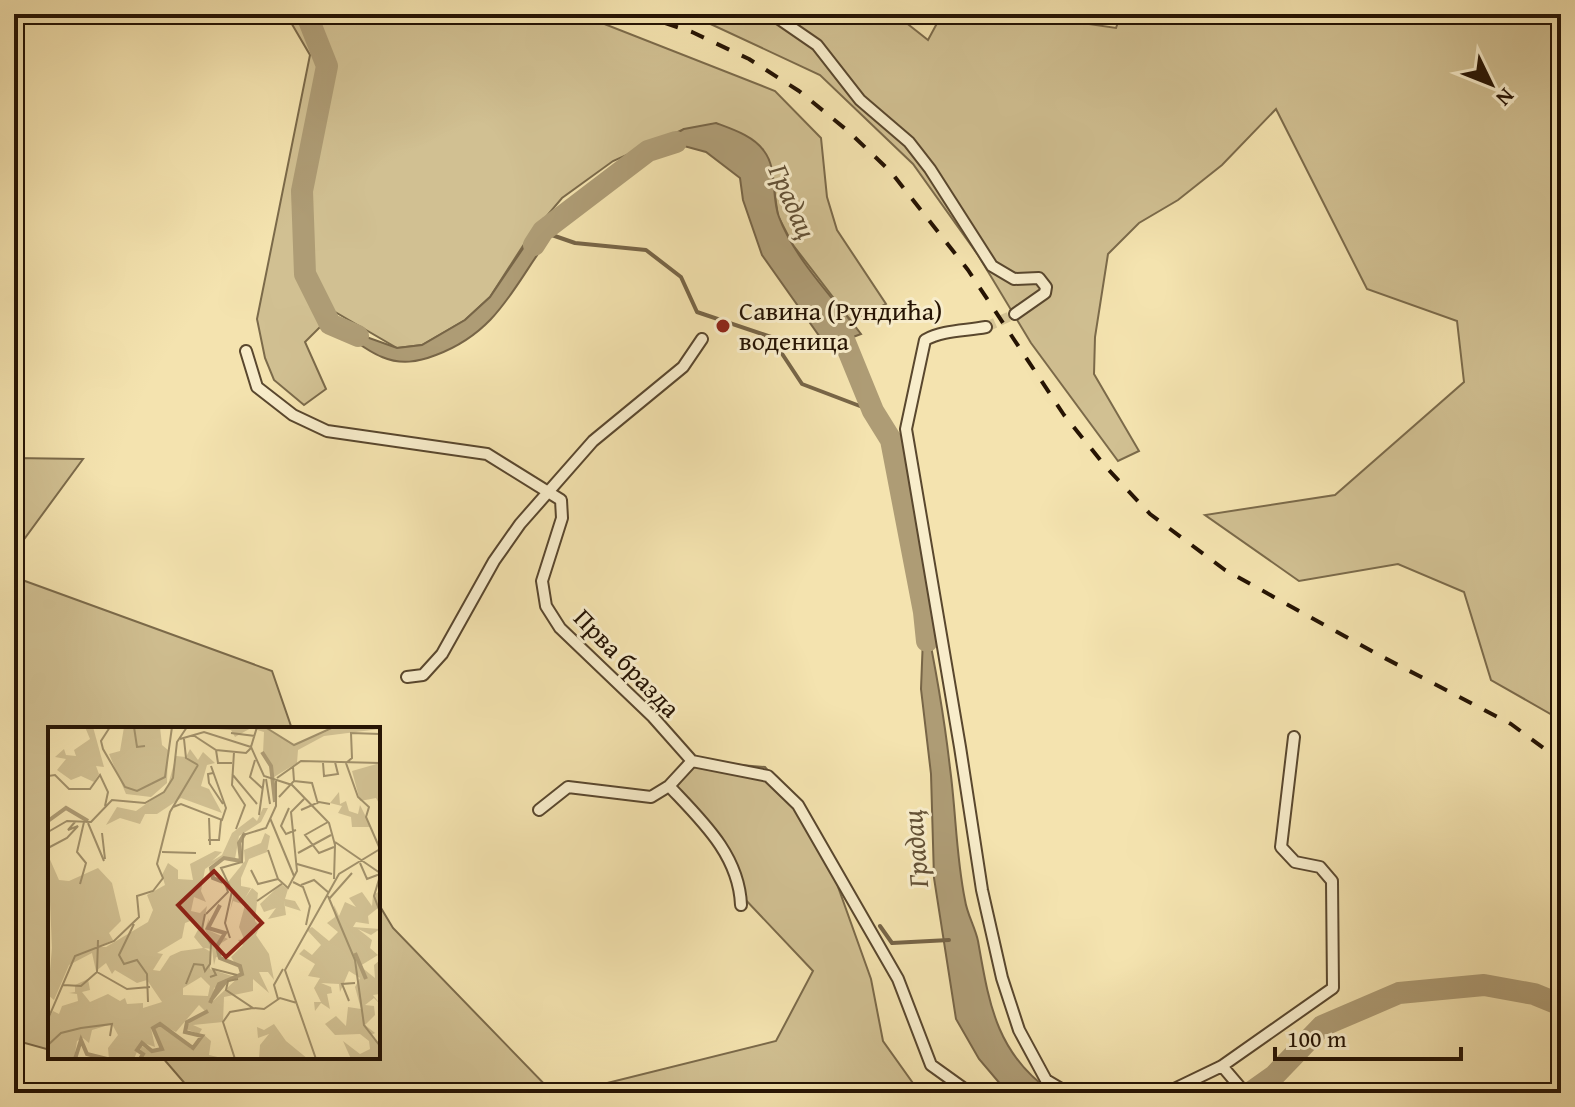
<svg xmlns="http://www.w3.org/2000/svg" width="1575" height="1107" font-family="'Gentium Book Plus',serif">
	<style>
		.green { fill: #d1c092; stroke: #7b6a4a; stroke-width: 2 }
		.water { fill: #ae9c75; stroke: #776547; stroke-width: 2 }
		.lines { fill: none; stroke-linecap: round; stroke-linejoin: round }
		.stream { stroke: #776547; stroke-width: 4 }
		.river { stroke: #ae9c75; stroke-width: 22 }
		.street-tunnel { stroke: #d5c495; stroke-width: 10; stroke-dasharray: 10 5; stroke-linecap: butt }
		.street-casing { stroke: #59472e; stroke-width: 14 }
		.street { stroke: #f8edcb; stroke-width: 10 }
		.rail { stroke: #251303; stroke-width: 4; stroke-dasharray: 14 14; stroke-linecap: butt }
		.poi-dot { fill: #8f2418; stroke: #f8edcb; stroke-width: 3 }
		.labels { text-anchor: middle; stroke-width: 6; stroke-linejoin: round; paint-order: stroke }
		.poi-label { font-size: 26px; fill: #251303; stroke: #f8edcb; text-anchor: start }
		.street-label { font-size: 26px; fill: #251303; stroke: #f8edcb }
		.water-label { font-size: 28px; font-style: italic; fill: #635136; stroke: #f8edcb }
		.inset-river { fill: none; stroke: #ae9c75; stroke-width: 4 }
		.inset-road { fill: none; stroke: #a1906a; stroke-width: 2 }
		.view { fill: #8f2418; fill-opacity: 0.15; stroke: #8f2418; stroke-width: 4 }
		.inset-edge { fill: none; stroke: #251303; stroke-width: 4 }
	</style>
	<rect width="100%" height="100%" fill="#f4e3af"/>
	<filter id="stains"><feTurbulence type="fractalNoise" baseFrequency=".0025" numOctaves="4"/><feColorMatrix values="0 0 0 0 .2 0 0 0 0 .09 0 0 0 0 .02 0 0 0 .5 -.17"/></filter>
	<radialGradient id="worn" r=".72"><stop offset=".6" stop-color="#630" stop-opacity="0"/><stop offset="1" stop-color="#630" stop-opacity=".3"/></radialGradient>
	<path class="green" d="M 286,14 L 579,14 L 775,91 L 821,138 L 827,197 L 837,230 L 886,304 L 852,322 L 793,245 L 778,216 L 771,169 L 684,129 L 613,161 L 562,198 L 528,238 L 490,297 L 465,320 L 422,345 L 397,348 L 335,312 L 305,342 L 326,389 L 304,405 L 274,380 L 265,358 L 257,319 L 310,55 Z
		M 689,14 L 895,14 L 928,40 L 942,14 L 1020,14 L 1116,28 L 1121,14 L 1561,14 L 1561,720 L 1491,680 L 1464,592 L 1398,564 L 1299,581 L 1205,515 L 1335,495 L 1464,382 L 1457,321 L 1367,289 L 1276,109 L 1222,165 L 1178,200 L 1139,223 L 1108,254 L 1095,337 L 1094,374 L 1139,451 L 1118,461 L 1031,343 L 978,255 L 913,164 L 820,75 Z
		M 14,458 L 83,459 L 14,553 Z
		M 14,577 L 272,671 L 292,729 L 50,729 L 50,1050 L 14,1040 Z
		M 692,761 L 765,767 L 798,805 L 827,856 L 871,979 L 883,1041 L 920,1093 L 567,1093 L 776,1041 L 813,971 L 741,895 L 734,866 L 669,786 Z
		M 378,903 L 393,928 L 553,1093 L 193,1093 L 162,1057 L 378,1057 Z"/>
	<path class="water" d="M 716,123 C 732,129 754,136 764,151 C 778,169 771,197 779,217 C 794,258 834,299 861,334 L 827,347 L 762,255 L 743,200 L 740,178 L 706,152 L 684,146 L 648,151 L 684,129 Z
		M 543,219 L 557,228 C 516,278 503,330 436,355 C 418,362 401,365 382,357 C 364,350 347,334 330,324 L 397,348 L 422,345 L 465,320 L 490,297 Z
		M 924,612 C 935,664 944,715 950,768 C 956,812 956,856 965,900 C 967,914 975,927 978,941 C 989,1003 996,1054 1053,1093 L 1007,1092 L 979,1059 L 956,1019 L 934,878 L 931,774 L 921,689 Z"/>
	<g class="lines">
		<path class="stream" d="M 549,234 L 575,243 L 646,250 L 681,277 L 697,312 L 771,337 L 802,384 L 873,411
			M 880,926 L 892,943 L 949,940"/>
		<path class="river" d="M 303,14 L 308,18 L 327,66 L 302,191 L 305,274 L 330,324 L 358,336
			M 534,245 L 543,231 L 648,151 L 676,142
			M 826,315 L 844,340 L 873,411 L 891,440 L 924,612 L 927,641
			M 1250,1093 L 1274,1076 L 1322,1026 L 1399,993 L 1484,985 L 1534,994 L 1561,1005"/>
		<path class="street-tunnel" d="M 986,327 L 1015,314"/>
		<defs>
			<path id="street" d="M 772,14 L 817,45 L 860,100 L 909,142 L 930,169 L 992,266 L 1014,279 L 1039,278 L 1046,287 L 1045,293 L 1015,314
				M 986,327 C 965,331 943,330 925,340 L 906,429 L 960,747 L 982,890 L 1002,978 L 1019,1030 L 1046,1080 L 1068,1093
				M 246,351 L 257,387 L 293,415 L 327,431 L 487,454 L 561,500 L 562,518 L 542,581 L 546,606 L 560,628 L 653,717 L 692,761 L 768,776 L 798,805 L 898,979 L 931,1065 L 970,1093
				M 407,677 L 423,675 L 442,654 L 494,561 L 520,524 L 593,441 L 683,367 L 702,339
				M 692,761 L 669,786 C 702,821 739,855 741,905
				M 539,810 L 568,787 L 651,797 L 669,786
				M 1222,1066 L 1245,1093
				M 1166,1093 L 1222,1066 L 1333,988 L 1332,881 L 1320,867 L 1295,862 L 1281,847 L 1294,737"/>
		</defs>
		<use href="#street" class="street-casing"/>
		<use href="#street" class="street"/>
		<path class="rail" d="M 638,14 L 692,32 L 749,59 L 799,91 L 848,131 L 891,172 L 968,270 L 1064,415 L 1106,467 L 1150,514 L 1225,570 L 1377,654 L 1511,724 L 1561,761"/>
	</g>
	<circle class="poi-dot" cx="723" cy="326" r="8"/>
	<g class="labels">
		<g class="poi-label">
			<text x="739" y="320">Савина (Рундића)<tspan x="739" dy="30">воденица</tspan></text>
		</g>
		<g class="street-label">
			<text transform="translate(627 663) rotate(46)" y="9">Прва бразда</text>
		</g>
		<g class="water-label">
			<text transform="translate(793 201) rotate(66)" y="10">Градац</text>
			<text transform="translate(915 849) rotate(-95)" y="10">Градац</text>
		</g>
	</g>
	<g transform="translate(48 727)">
		<rect width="332" height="332" fill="#f4e3af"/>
		<path d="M 37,0 L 45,0 L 56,40 L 48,39 L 51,47 L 46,55 L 33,49 L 23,53 L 9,43 L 18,32 L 7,30 L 16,22 L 18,28 L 28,29 L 26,23 L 42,12 ZM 112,0 L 114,18 L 120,23 L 119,56 L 103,70 L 78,67 L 61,27 L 72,24 L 76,0 ZM 141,0 L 216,0 L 246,18 L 287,1 L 332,2 L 276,9 L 250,23 L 249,36 L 226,50 L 215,26 L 216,5 L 203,1 L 187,10 L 183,3 ZM 142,22 L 150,33 L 155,25 L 167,36 L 159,38 L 153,59 L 161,62 L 174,86 L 133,71 L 109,87 L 97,87 L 92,97 L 72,91 L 58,98 L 69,80 L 88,84 L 119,62 L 128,29 L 138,30 ZM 332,36 L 332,78 L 328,71 L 312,74 L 304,44 ZM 291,65 L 292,77 L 298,74 L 301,84 L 310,87 L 312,78 L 323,100 L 304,100 L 303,90 L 290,86 L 294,79 L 282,76 ZM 215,81 L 220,81 L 213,95 L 191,109 L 187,132 L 175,130 L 157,142 L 153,164 L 158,175 L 146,170 L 143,184 L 152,186 L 159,179 L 155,200 L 161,212 L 157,202 L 161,191 L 160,203 L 180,212 L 170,218 L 173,231 L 168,230 L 166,238 L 164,222 L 156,221 L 163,225 L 162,242 L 187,250 L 166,261 L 164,275 L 194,247 L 183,230 L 195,218 L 190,213 L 196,212 L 191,200 L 197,178 L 185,174 L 182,184 L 185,169 L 180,155 L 197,134 L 196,123 L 213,116 L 217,106 L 222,109 L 219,125 L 201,132 L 193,151 L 193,159 L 203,161 L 197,171 L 204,161 L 210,166 L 207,194 L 212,199 L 208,208 L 221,227 L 226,253 L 220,245 L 211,245 L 221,266 L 205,252 L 205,264 L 176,270 L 175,295 L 145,298 L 154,302 L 151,307 L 138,302 L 142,292 L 157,284 L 151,278 L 128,305 L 112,297 L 143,322 L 156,308 L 163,314 L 161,328 L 178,332 L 93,332 L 92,318 L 103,325 L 114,322 L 106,302 L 112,297 L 103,301 L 107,320 L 93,315 L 86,332 L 61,332 L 60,321 L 70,308 L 64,297 L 44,303 L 41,316 L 35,311 L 29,314 L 26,332 L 0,332 L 0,293 L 5,284 L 11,287 L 14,279 L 30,274 L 29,267 L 21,266 L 27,265 L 27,258 L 40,252 L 42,263 L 34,265 L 42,275 L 60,267 L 72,274 L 77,271 L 79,277 L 95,276 L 95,281 L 114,275 L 99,253 L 89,256 L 67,243 L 64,247 L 58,236 L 48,244 L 44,226 L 21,238 L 6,273 L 0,268 L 4,221 L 0,128 L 11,153 L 21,154 L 50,141 L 64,156 L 73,194 L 61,206 L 65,213 L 50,220 L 58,220 L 100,195 L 105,183 L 99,168 L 117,158 L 114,148 L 120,136 L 130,143 L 130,152 L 145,153 L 142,137 L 167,124 L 174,125 L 164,134 L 174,128 L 184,106 L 205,90 L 209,94 ZM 145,193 L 151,201 L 146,210 L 155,221 L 133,224 L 122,229 L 112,244 L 105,243 L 115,227 L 109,226 L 134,211 L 137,196 ZM 153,250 L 162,259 L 160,269 L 135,268 L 135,261 ZM 233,157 L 240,162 L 237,172 L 247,174 L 253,184 L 237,179 L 236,173 L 238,188 L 220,192 L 228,181 L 216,185 L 212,177 ZM 332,164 L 330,181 L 320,189 L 321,197 L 308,195 L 305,200 L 332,202 L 323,208 L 310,202 L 324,213 L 322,221 L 330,228 L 312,239 L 327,251 L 326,238 L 332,233 L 332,267 L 325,268 L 332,277 L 326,271 L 317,278 L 326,279 L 327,288 L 317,298 L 327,306 L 323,308 L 332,319 L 332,332 L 303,332 L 295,314 L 312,327 L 322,322 L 321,314 L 312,307 L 287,308 L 277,297 L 288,289 L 298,299 L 300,280 L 313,282 L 307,260 L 312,251 L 301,244 L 292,265 L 291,257 L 273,256 L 283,260 L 284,266 L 279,267 L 282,282 L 273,276 L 267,284 L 266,275 L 273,275 L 266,261 L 272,251 L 260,249 L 267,237 L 251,227 L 256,222 L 264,228 L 273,218 L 259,203 L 264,200 L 281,214 L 290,205 L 279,196 L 287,190 L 286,178 L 291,189 L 297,175 L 308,180 L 301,171 L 314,165 L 324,179 L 325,168 ZM 226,297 L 238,314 L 260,332 L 211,332 L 212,318 L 221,307 L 210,311 L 209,300 L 216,303 Z" fill="#d1c092" fill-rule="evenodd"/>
		<path class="inset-river" d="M 214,25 L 223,39 L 227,75M 0,94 L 18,81 L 40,94M 175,155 L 165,151 L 163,141 L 176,131 L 193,134 L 191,116 L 197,106M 307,226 L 318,252M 163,273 L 179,253M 162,276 L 171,257 L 194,247 L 192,239 L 172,231 L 169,219 L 177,206 L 160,201 L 172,178M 27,332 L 33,313 L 39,327 L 59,332M 92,332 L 95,327 L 89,323 L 94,316 L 104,324 L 114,322 L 105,301 L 112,297 L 145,321 L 154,309 L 137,305 L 139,295 L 160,284"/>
		<path class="inset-road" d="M 62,0 L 53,14 L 55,22 L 77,60 L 89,64 L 117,50 L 124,0M 86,0 L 89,20 L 97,19M 209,0 L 203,20 L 216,49 L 244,58 L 281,96 L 287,118 L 286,152M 217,0 L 246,18 L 286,0M 183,6 L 207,9M 145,8 L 168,23 L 198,26 L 203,21M 132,12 L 156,5 L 203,20M 136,12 L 138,31 L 150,38M 168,23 L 170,36 L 184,36M 186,25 L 184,58 L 197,78 L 188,102M 207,33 L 202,50 L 214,61M 275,36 L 276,49 L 290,47 L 287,35M 165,46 L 160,47 L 161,56 L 175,77M 184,47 L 209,77M 0,49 L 7,48 L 21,62 L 42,62 L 52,48 L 60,65 L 57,79M 229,51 L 253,34 L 332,36M 218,52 L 222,77M 246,54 L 264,56 L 270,77M 231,70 L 246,54 L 245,40M 125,80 L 133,77 L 174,93 L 178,81 L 163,39M 241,81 L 233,99 L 238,107 L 248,103M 253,83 L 271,75 L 282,77M 211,88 L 216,52M 161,91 L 162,118M 222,91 L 246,149M 280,95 L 257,108 L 271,126 L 286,120M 40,96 L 56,134M 0,105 L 19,94 L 43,95 L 64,73 L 97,76 L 116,65 L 125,51 L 129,15 L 139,0M 54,106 L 57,132M 160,113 L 171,113 L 173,93M 287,115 L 332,146M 0,121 L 19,111 L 30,99 L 20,103 L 27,95M 332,122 L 318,90 L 321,80 L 310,70 L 298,36 L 304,31 L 303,6 L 332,7M 220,123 L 230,152M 114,125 L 148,126M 250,126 L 283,108M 312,136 L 319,152 L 332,147M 249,137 L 284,147M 203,143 L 210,157 L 230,152M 332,149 L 326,169 L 332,185M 230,152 L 240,161 L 249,144 L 243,85 L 256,72M 245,155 L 255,160 L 262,179 L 258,198M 32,157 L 38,136 L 29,125 L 36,95M 253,158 L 266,153 L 281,166M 280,169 L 307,233 L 316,298 L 332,319M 281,172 L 304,146M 209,174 L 235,156M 158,187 L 180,165 L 176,153M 86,197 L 71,228 L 76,237 L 89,233 L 99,247 L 100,275M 182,211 L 177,196 L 184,164 L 173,141 L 194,135 L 195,108 L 218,101 L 228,79 L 228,54M 49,245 L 79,262 L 102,260M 49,245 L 50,213M 162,250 L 168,248 L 165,242 L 189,248M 190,252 L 180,254 L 178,263 L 205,281 L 216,282 L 232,271 L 249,276M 138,257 L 146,237 L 155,238 L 157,244 L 162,237 L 163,217 L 154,202 L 157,187M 15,258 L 33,259 L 49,245M 230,272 L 226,258 L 235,242M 301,274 L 294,257 L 307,256M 0,292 L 27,229 L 66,214 L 91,190 L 89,169 L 105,164 L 115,151 L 109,137 L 122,85 L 150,38M 0,318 L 13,306 L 33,301 L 64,297 L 62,309M 187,332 L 175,295 L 182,285 L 205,281M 268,332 L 237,243 L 291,147 L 332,122"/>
		<path class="view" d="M 166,144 L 214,196 L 178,230 L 130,178 Z"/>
		<rect width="332" height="332" class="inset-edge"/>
	</g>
	<rect width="1575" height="1107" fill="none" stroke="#f4e3af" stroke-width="48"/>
	<rect x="16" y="16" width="1543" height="1075" fill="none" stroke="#251303" stroke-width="4"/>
	<rect x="24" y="24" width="1527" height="1059" fill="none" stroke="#251303" stroke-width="2"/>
	<g transform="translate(1491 84) rotate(133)" stroke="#f8edcb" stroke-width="6" paint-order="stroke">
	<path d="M0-6L14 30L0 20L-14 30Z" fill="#251303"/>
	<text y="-12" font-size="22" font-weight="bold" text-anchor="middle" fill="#251303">N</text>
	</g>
	<path d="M1275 1047v12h186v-12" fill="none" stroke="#251303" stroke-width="4"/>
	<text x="1287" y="1047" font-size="24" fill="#251303" stroke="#f8edcb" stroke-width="6" paint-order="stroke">100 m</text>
	<rect width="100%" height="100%" filter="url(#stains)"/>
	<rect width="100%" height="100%" fill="url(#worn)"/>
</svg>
